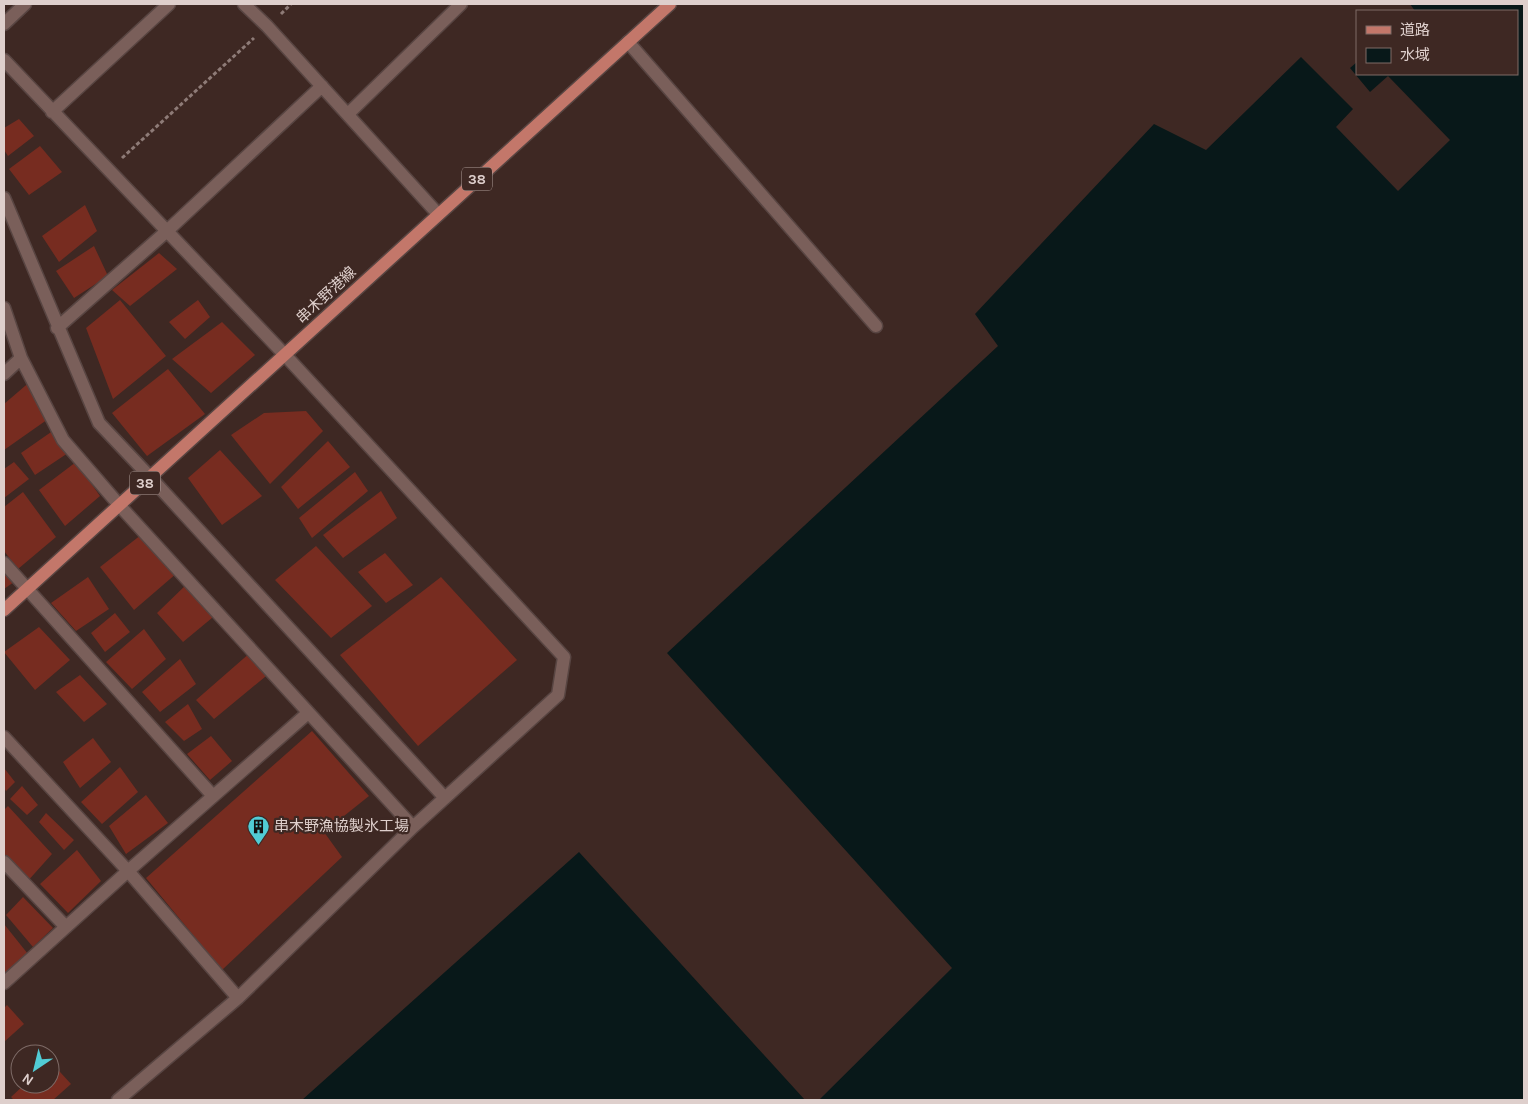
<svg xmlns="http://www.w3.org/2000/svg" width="1528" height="1104" font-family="Karla,'Noto Sans JP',sans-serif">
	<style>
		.water { fill: #081819 }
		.building { fill: #772c20 }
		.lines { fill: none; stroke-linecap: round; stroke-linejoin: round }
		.minor-casing { stroke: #584542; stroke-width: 15 }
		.major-casing { stroke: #584542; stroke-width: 15 }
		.path { stroke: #8e7b77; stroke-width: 3; stroke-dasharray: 4 2.5; stroke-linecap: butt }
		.minor { stroke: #7a5f5a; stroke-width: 12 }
		.major { stroke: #c3776a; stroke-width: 12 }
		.labels { text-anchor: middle; stroke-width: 4.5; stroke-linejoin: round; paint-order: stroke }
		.shield { fill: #3e2823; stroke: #ae9d99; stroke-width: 1 }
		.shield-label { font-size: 14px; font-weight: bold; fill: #decfcc }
		.street-label { font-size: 15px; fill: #decfcc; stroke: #3e2823 }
		.poi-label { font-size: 15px; fill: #decfcc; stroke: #3e2823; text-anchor: start }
	</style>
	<rect width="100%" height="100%" fill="#3e2823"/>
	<path class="water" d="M 1410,4 L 1524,4 L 1524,1100 L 819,1100 L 952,968 L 667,653 L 998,346 L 975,314 L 1154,124 L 1206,150 L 1301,57 L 1353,109 L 1336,127 L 1398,191 L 1450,140 L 1388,76 L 1370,92 L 1350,68 L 1357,62 L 1357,74 L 1517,74 L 1517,11 L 1415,11 Z
		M 579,852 L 805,1100 L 302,1100 Z"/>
	<path class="building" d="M 19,119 L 34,136 L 8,156 L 4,150 L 4,128 Z
		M 40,146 L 62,172 L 29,195 L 9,169 Z
		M 85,205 L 97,231 L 59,262 L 42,236 Z
		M 94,246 L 108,276 L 74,298 L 56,271 Z
		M 159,253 L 177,269 L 130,306 L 112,290 Z
		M 120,300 L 166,356 L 113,399 L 86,328 Z
		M 198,300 L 210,317 L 185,339 L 169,322 Z
		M 222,322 L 255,355 L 211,393 L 172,359 Z
		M 168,369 L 205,414 L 147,456 L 112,413 Z
		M 32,380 L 51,417 L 4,450 L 4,404 Z
		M 306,411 L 323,431 L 270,484 L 231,435 L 264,413 Z
		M 54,430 L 68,453 L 35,475 L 21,453 Z
		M 328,441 L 350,467 L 298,509 L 281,487 Z
		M 220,450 L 262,496 L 222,525 L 188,478 Z
		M 14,462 L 29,479 L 4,498 L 4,469 Z
		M 76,462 L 100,496 L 65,526 L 39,490 Z
		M 355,472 L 368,491 L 312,538 L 299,518 Z
		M 381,491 L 397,518 L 343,558 L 323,535 Z
		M 23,492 L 56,537 L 18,569 L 4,551 L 4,507 Z
		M 146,531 L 177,573 L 134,610 L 100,567 Z
		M 316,546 L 372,606 L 331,638 L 275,580 Z
		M 385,553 L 413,585 L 386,603 L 358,572 Z
		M 4,570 L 14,582 L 4,589 Z
		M 88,577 L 109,609 L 76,631 L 51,603 Z
		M 441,577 L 517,660 L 418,746 L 340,655 Z
		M 189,582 L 218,613 L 183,642 L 157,613 Z
		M 115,613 L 130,632 L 105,652 L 91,633 Z
		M 39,627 L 70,660 L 35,690 L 4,652 Z
		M 144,629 L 166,659 L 132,689 L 106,662 Z
		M 251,652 L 271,672 L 214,719 L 196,700 Z
		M 180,659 L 196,684 L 160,712 L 142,692 Z
		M 80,675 L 107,704 L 84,722 L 56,692 Z
		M 188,704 L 202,729 L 184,741 L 165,722 Z
		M 312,731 L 369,796 L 324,832 L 342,857 L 222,970 L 146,878 Z
		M 211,736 L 232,761 L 210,780 L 187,754 Z
		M 93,738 L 111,762 L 80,788 L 63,762 Z
		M 120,767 L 138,792 L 102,824 L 81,802 Z
		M 4,768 L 15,782 L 6,791 L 4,788 Z
		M 22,786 L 38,805 L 27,815 L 10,799 Z
		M 146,795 L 168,823 L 126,854 L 109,826 Z
		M 8,806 L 52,854 L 26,883 L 4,859 L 4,810 Z
		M 46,813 L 74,840 L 64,850 L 39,822 Z
		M 77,850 L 101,881 L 68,913 L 40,884 Z
		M 23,897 L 53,928 L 33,947 L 6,915 Z
		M 4,924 L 28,954 L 6,975 L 4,973 Z
		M 7,1005 L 24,1024 L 4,1042 L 4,1008 Z
		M 50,1061 L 71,1084 L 53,1100 L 14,1100 L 11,1097 L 25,1084 L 50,1084 Z"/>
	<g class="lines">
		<defs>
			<path id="minor" d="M 244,4 L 267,26 L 438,214
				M 4,24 L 25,4
				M 628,42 L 876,326
				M 4,60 L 285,355 L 564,657 L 558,695 L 413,827 L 238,998 L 118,1100
				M 52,112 L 169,4
				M 348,114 L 461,4
				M 4,198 L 99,423 L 151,478 L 445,798
				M 4,308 L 21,358 L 63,440 L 120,506 L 413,827
				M 57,328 L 167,231 L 322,86
				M 4,374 L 21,358
				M 4,563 L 213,796
				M 4,737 L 128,871 L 238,998
				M 4,862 L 66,927
				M 4,983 L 128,871 L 308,713"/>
			<path id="major" d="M 4,610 L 670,4"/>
		</defs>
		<use href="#minor" class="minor-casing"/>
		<use href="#major" class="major-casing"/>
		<path class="path" d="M 281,14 L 291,4
			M 122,158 L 254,38"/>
		<use href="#minor" class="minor"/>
		<use href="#major" class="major"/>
	</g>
	<defs>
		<symbol id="building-pin" viewBox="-11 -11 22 30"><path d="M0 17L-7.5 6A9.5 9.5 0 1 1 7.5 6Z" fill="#51ccd5" stroke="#3e2823"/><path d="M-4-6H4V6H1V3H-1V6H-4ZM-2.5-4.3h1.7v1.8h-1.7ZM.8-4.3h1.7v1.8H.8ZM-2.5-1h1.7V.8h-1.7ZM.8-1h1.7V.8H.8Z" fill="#111"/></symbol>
	</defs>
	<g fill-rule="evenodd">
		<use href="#building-pin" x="246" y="814" width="25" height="34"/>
	</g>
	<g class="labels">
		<g class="shield">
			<rect x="462" y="167.5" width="30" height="23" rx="4"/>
			<rect x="130" y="471.5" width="30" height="23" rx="4"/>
		</g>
		<g class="shield-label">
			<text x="477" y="184">38</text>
			<text x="145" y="488">38</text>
		</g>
		<g class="street-label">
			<text transform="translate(326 295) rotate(-43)" y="5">串木野港線</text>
		</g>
		<g class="poi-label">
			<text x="274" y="831">串木野漁協製氷工場</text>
		</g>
	</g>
	<rect width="1528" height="1104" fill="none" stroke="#decfcc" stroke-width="10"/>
	<rect x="1356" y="10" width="162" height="65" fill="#3e2823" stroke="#7e6b67"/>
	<rect x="1366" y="26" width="25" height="8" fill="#c3776a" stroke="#7e6b67"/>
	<text x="1400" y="35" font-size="15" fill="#decfcc">道路</text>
	<rect x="1366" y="48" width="25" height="15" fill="#081819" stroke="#7e6b67"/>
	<text x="1400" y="60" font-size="15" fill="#decfcc">水域</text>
	<g transform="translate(35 1069) rotate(215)"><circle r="24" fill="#3e2823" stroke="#7e6b67"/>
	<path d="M0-4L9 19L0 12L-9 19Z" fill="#51ccd5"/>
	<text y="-8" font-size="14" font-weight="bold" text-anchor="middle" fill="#decfcc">N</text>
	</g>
</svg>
